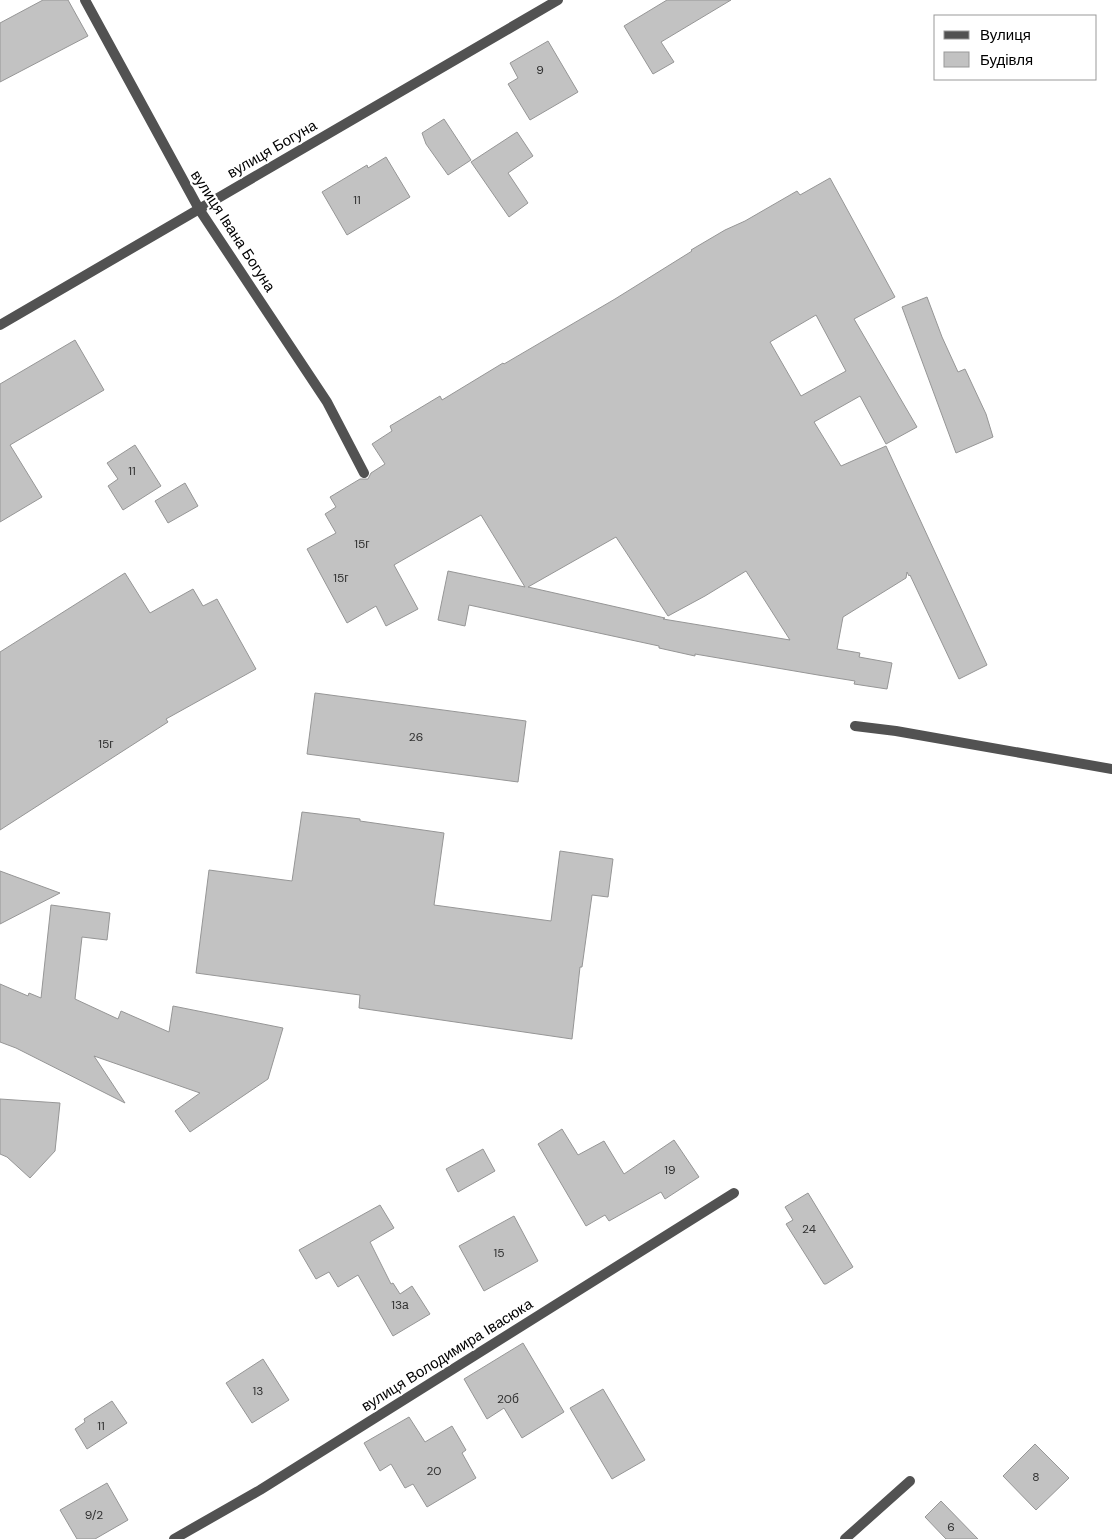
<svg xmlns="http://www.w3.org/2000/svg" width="1112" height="1539" font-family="'DM Sans',sans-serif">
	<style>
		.building { fill: #c2c2c2; stroke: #969696; fill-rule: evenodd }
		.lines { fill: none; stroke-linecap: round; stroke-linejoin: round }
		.service { stroke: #525252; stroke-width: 10 }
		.minor { stroke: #525252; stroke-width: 10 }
		.labels { text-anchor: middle; stroke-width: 4.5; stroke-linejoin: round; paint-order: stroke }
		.number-label { font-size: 12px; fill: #303030 }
		.street-label { font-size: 15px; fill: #000; stroke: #fff }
	</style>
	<rect width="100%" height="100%" fill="#fff"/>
	<path class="building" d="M 43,0 L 68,0 L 88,36 L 0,82 L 0,23 Z
		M 667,0 L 731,0 L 661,42 L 674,62 L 653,74 L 624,26 Z
		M 548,41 L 578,92 L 530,120 L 508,84 L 518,78 L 510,63 Z
		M 444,119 L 471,160 L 448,175 L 426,144 L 422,133 Z
		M 517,132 L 533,156 L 508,173 L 528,203 L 509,217 L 471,162 Z
		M 386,157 L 410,197 L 347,235 L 322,192 L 367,165 L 368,168 Z
		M 830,178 L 895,297 L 854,319 L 917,427 L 886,444 L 860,396 L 814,422 L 841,466 L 886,446 L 987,665 L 959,679 L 910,575 L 909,576 L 907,572 L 906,578 L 843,617 L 837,649 L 860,653 L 859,657 L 892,663 L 887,689 L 854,684 L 855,681 L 818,675 L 695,654 L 695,656 L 659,648 L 659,646 L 469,605 L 465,626 L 438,620 L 448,571 L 525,587 L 481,515 L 394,565 L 418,609 L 386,626 L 376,606 L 347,623 L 307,549 L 336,533 L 325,514 L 336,507 L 330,497 L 360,479 L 368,479 L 371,473 L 385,464 L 372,444 L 392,431 L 390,426 L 440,396 L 442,400 L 503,363 L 504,364 L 615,299 L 692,251 L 691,250 L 725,230 L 745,221 L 797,191 L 800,195 ZM 816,315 L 846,371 L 801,396 L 770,342 ZM 616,537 L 668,616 L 705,596 L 746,571 L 790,640 L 663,619 L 665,618 L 528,587 Z
		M 927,297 L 942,337 L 958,372 L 965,369 L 986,414 L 993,437 L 956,453 L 902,307 Z
		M 75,340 L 104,390 L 10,445 L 42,497 L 0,522 L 0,384 Z
		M 135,445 L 161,486 L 123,510 L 108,486 L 118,479 L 107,463 Z
		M 185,483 L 198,506 L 168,523 L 155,501 Z
		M 125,573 L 150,613 L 193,589 L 203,606 L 217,599 L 256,669 L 166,719 L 168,722 L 0,830 L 0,652 Z
		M 315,693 L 526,721 L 518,782 L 307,754 Z
		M 302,812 L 360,819 L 360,821 L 444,833 L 434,905 L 551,921 L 560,851 L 613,859 L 608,897 L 592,895 L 582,967 L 580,967 L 572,1039 L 359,1008 L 360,995 L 196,973 L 209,870 L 292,881 Z
		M 0,871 L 19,878 L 60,893 L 0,924 Z
		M 51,905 L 110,913 L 107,940 L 82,937 L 75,999 L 118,1019 L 121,1011 L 169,1032 L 173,1006 L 283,1028 L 268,1079 L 190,1132 L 175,1111 L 200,1093 L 94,1056 L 125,1103 L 16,1048 L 0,1042 L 0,984 L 28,996 L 29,993 L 41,998 Z
		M 0,1099 L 60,1103 L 55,1151 L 30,1178 L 7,1157 L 0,1154 Z
		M 562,1129 L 578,1155 L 604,1141 L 624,1174 L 674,1140 L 699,1177 L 665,1199 L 661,1192 L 609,1221 L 605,1215 L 586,1226 L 538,1144 Z
		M 483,1149 L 495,1171 L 458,1192 L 446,1169 Z
		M 808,1193 L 853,1267 L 826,1284 L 824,1284 L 786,1224 L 793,1220 L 785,1207 Z
		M 380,1205 L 394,1228 L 370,1242 L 391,1284 L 393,1283 L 400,1294 L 412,1286 L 430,1314 L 393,1336 L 358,1275 L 338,1287 L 329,1272 L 316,1279 L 299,1250 Z
		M 514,1216 L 538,1261 L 484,1291 L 459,1246 Z
		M 523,1343 L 564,1412 L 522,1438 L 504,1408 L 487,1419 L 464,1379 Z
		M 263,1359 L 289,1400 L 252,1423 L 226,1383 Z
		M 603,1389 L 645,1460 L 612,1479 L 570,1408 Z
		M 112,1401 L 127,1423 L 87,1449 L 75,1429 L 85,1422 L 84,1419 Z
		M 409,1417 L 425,1442 L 452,1426 L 466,1450 L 462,1453 L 476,1478 L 427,1507 L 413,1484 L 405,1488 L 391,1464 L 380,1471 L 364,1443 Z
		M 1035,1444 L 1069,1478 L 1036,1510 L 1003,1476 Z
		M 107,1483 L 128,1520 L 95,1539 L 77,1539 L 60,1510 Z
		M 941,1501 L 978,1539 L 946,1539 L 925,1517 Z"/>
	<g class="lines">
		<path class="service" d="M 199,209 L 327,402 L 364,473
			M 855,726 L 896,731 L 1112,769"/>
		<path class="minor" d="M 85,0 L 199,209
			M 0,325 L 558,0
			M 174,1539 L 260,1490 L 734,1193
			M 845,1539 L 910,1481"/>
	</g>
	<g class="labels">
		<g class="number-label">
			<text x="540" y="74">9</text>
			<text x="357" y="204">11</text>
			<text x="132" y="475">11</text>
			<text x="362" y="548">15г</text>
			<text x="341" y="582">15г</text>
			<text x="416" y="741">26</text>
			<text x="106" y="748">15г</text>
			<text x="670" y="1174">19</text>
			<text x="809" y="1233">24</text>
			<text x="499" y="1257">15</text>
			<text x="400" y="1309">13а</text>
			<text x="258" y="1395">13</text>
			<text x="508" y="1403">20б</text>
			<text x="101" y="1430">11</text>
			<text x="434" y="1475">20</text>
			<text x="1036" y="1481">8</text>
			<text x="94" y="1519">9/2</text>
			<text x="951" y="1531">6</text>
		</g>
		<g class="street-label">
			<text transform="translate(272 149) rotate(-30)" y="5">вулиця Богуна</text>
			<text transform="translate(233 231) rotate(57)" y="5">вулиця Івана Богуна</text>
			<text transform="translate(447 1355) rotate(-32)" y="5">вулиця Володимира Івасюка</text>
		</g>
	</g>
	<rect x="934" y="15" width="162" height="65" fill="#ffffff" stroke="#999999"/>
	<rect x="944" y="31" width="25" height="8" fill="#525252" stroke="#999999"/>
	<text x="980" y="40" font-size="15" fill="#000000">Вулиця</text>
	<rect x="944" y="52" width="25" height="15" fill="#c2c2c2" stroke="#999999"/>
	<text x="980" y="65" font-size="15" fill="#000000">Будівля</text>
</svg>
